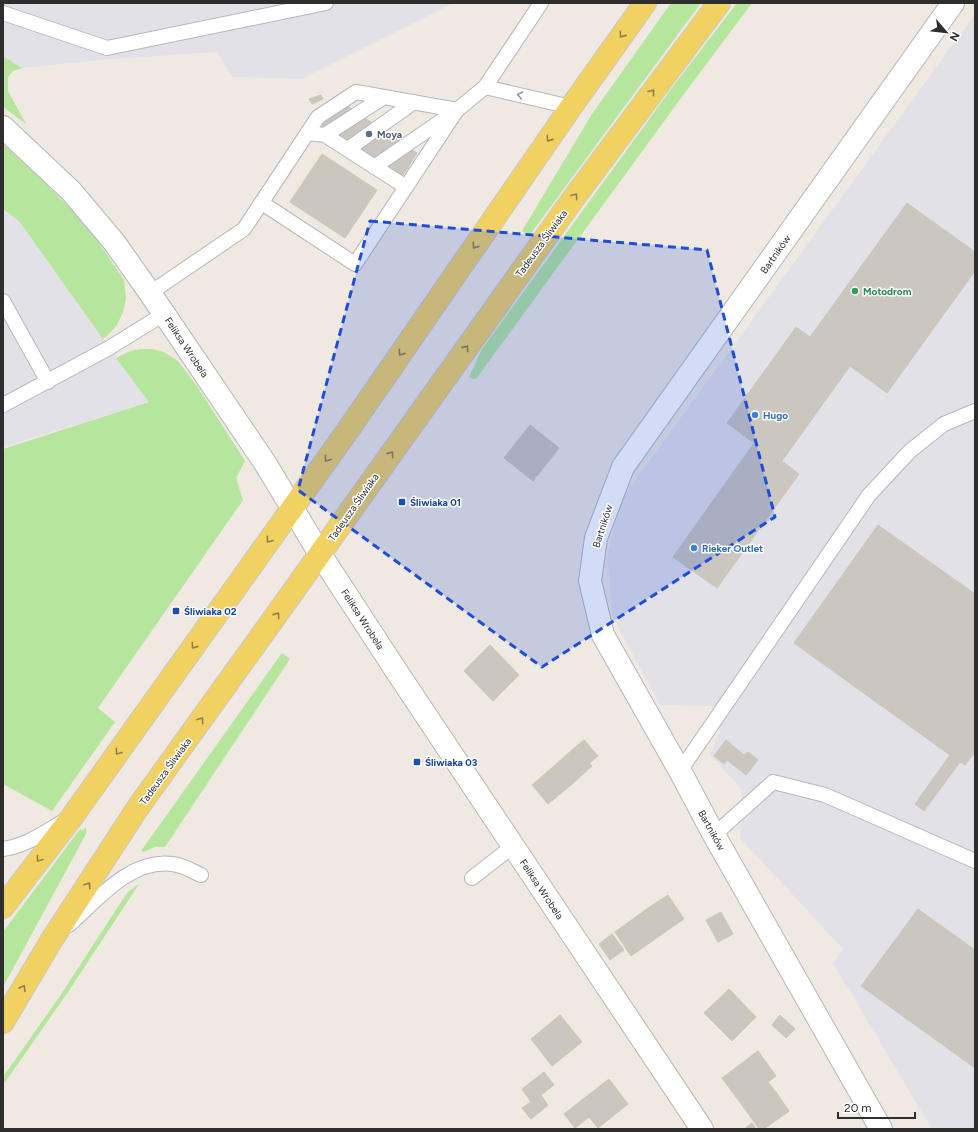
<svg xmlns="http://www.w3.org/2000/svg" width="978" height="1132" font-family="Figtree,sans-serif">
	<style>
		.industrial { fill: #e3e1e8 }
		.green { fill: #b6e59e }
		.building { fill: #cbc7bf; stroke: #cbc5ba }
		.lines { fill: none; stroke-linecap: round; stroke-linejoin: round }
		.service-casing { stroke: #b4b7c1; stroke-width: 16 }
		.minor-casing { stroke: #b4b7c1; stroke-width: 24 }
		.primary-casing { stroke: #c9c9c9; stroke-width: 24 }
		.service { stroke: #fff; stroke-width: 14 }
		.minor { stroke: #fff; stroke-width: 22 }
		.primary { stroke: #f2d163; stroke-width: 22 }
		.oneway { stroke: #908048 }
		.oneway2 { stroke: #969696 }
		.marked { fill: #1d4ed8; fill-opacity: 0.2; stroke: #1d4ed8; stroke-width: 3; stroke-dasharray: 8 5; stroke-linejoin: round }
		.service-dot { fill: #5c6f8a; stroke: #fff; stroke-width: 1.5 }
		.leisure-dot { fill: #2e9e5b; stroke: #fff; stroke-width: 1.5 }
		.shop-dot { fill: #3f7fe0; stroke: #fff; stroke-width: 1.5 }
		.transit-dot { fill: #1a4fb4; stroke: #fff; stroke-width: 1.5 }
		.labels { text-anchor: middle; stroke-width: 3; stroke-linejoin: round; paint-order: stroke }
		.service-label { font-size: 10px; font-weight: bold; fill: #4e5e75; stroke: #fff; text-anchor: start }
		.street-label { font-size: 10px; fill: #2e2e2e; stroke: #fff }
		.leisure-label { font-size: 10px; font-weight: bold; fill: #27864d; stroke: #fff; text-anchor: start }
		.shop-label { font-size: 10px; font-weight: bold; fill: #366cbe; stroke: #fff; text-anchor: start }
		.transit-label { font-size: 10px; font-weight: bold; fill: #164399; stroke: #fff; text-anchor: start }
	</style>
	<rect width="100%" height="100%" fill="#efe9e1"/>
	<path class="industrial" d="M 3,3 L 454,3 L 301,79 L 233,77 L 217,52 L 112,59 L 22,68 L 3,56 Z
		M 975,14 L 975,1129 L 932,1129 L 833,963 L 843,949 L 740,838 L 742,790 L 710,755 L 720,732 L 712,706 L 660,705 L 613,617 L 607,556 L 621,500 Z
		M 3,209 L 19,221 L 149,402 L 3,447 Z"/>
	<path class="green" d="M 671,3 L 701,3 L 529,236 L 522,231 L 592,114 Z
		M 737,3 L 752,3 L 684,94 L 476,379 L 473,379 L 469,377 L 482,349 L 674,85 Z
		M 3,56 L 22,68 L 13,71 L 8,77 L 8,91 L 26,124 L 3,107 Z
		M 3,144 L 42,180 L 69,207 L 96,238 L 124,280 L 126,299 L 123,312 L 117,325 L 110,333 L 103,339 L 19,221 L 3,209 Z
		M 140,349 L 152,349 L 164,352 L 178,361 L 197,386 L 245,461 L 236,478 L 243,500 L 98,708 L 115,722 L 52,811 L 3,784 L 3,449 L 149,402 L 116,358 L 128,352 Z
		M 282,653 L 290,659 L 165,847 L 155,847 L 143,852 L 141,851 Z
		M 86,827 L 86,834 L 3,987 L 3,932 L 80,829 L 83,830 Z
		M 139,884 L 68,992 L 3,1085 L 3,1077 L 60,996 L 121,902 L 129,891 Z"/>
	<path class="building" d="M 321,95 L 323,99 L 312,104 L 309,99 Z
		M 334,97 L 417,153 L 400,180 L 316,125 Z
		M 322,154 L 377,190 L 345,238 L 290,202 Z
		M 907,203 L 975,252 L 975,271 L 887,393 L 850,366 L 782,461 L 799,474 L 717,588 L 673,557 L 754,443 L 727,423 L 796,327 L 810,337 Z
		M 530,425 L 559,448 L 533,481 L 504,458 Z
		M 878,525 L 975,594 L 975,752 L 965,765 L 960,762 L 924,811 L 915,804 L 950,755 L 794,643 Z
		M 490,645 L 519,675 L 493,701 L 464,671 Z
		M 584,740 L 598,756 L 587,765 L 573,749 Z
		M 726,740 L 744,755 L 748,752 L 758,760 L 746,775 L 727,760 L 724,764 L 714,756 Z
		M 573,749 L 587,765 L 589,763 L 592,766 L 571,785 L 554,766 Z
		M 554,766 L 571,785 L 548,804 L 532,785 Z
		M 668,895 L 684,919 L 665,932 L 648,908 Z
		M 648,908 L 665,932 L 631,956 L 615,932 Z
		M 918,909 L 975,950 L 975,1068 L 861,986 Z
		M 721,912 L 733,934 L 718,942 L 706,920 Z
		M 612,934 L 624,950 L 610,960 L 599,944 Z
		M 729,989 L 756,1017 L 732,1041 L 704,1013 Z
		M 560,1015 L 582,1042 L 552,1066 L 531,1039 Z
		M 780,1015 L 795,1029 L 786,1038 L 772,1025 Z
		M 758,1051 L 776,1076 L 768,1082 L 778,1095 L 750,1116 L 722,1078 Z
		M 544,1072 L 554,1085 L 541,1095 L 548,1105 L 531,1119 L 522,1108 L 531,1102 L 522,1089 Z
		M 609,1079 L 628,1104 L 598,1128 L 589,1117 L 575,1128 L 564,1114 Z
		M 778,1095 L 789,1111 L 764,1129 L 759,1129 L 750,1116 Z
		M 752,1123 L 756,1129 L 744,1129 Z"/>
	<g class="lines">
		<defs>
			<path id="service" d="M 3,13 L 107,48 L 326,3
				M 485,87 L 571,107
				M 308,133 L 325,135 L 406,187
				M 325,135 L 384,97
				M 348,149 L 414,102
				M 262,203 L 355,264 L 457,110 L 374,167
				M 150,293 L 244,229 L 318,117 L 356,92 L 457,110 L 485,87 L 541,3
				M 3,301 L 48,382
				M 3,405 L 109,348 L 164,314
				M 680,771 L 869,495 L 910,451 L 944,424 L 975,411
				M 714,835 L 773,782 L 825,795 L 975,861
				M 3,849 C 26,846 45,832 64,821
				M 472,878 L 513,846
				M 69,925 C 98,899 130,859 172,864 C 183,865 192,871 201,875"/>
			<path id="minor" d="M 3,127 L 71,191 L 114,242 L 150,293 L 265,463 L 320,554 L 397,672 L 702,1129
				M 881,1129 L 714,835 L 680,771 L 603,635 L 590,581 L 596,538 L 623,467 L 953,3"/>
			<path id="primary" d="M 3,907 L 72,817 L 348,430 L 571,107 L 645,3
				M 3,1022 L 51,941 L 139,806 L 272,621 L 573,199 L 719,3"/>
		</defs>
		<use href="#service" class="service-casing"/>
		<use href="#minor" class="minor-casing"/>
		<use href="#primary" class="primary-casing"/>
		<use href="#service" class="service"/>
		<use href="#minor" class="minor"/>
		<use href="#primary" class="primary"/>
	</g>
	<defs><path id="oneway-chevron" d="M-2-3.5L2.5 0L-2 3.5" fill="none" stroke-width="1.6" stroke-linecap="round" stroke-linejoin="round"/></defs>
	<g class="oneway">
		<use href="#oneway-chevron" transform="translate(622 35) rotate(125)"/>
		<use href="#oneway-chevron" transform="translate(652 92) rotate(-53)"/>
		<use href="#oneway-chevron" transform="translate(549 139) rotate(125)"/>
		<use href="#oneway-chevron" transform="translate(575 196) rotate(-54)"/>
		<use href="#oneway-chevron" transform="translate(475 246) rotate(125)"/>
		<use href="#oneway-chevron" transform="translate(466 348) rotate(-55)"/>
		<use href="#oneway-chevron" transform="translate(401 353) rotate(125)"/>
		<use href="#oneway-chevron" transform="translate(391 454) rotate(-55)"/>
		<use href="#oneway-chevron" transform="translate(327 459) rotate(126)"/>
		<use href="#oneway-chevron" transform="translate(269 540) rotate(126)"/>
		<use href="#oneway-chevron" transform="translate(277 615) rotate(-55)"/>
		<use href="#oneway-chevron" transform="translate(194 646) rotate(125)"/>
		<use href="#oneway-chevron" transform="translate(201 720) rotate(-54)"/>
		<use href="#oneway-chevron" transform="translate(118 752) rotate(126)"/>
		<use href="#oneway-chevron" transform="translate(39 859) rotate(127)"/>
		<use href="#oneway-chevron" transform="translate(88 885) rotate(-57)"/>
		<use href="#oneway-chevron" transform="translate(23 988) rotate(-59)"/>
	</g>
	<use class="oneway2" href="#oneway-chevron" transform="translate(520 95) rotate(-168)"/>
	<path class="marked" d="M 370,221 L 707,250 L 775,517 L 542,667 L 298,490 Z"/>
	<circle class="service-dot" cx="369" cy="134" r="4"/>
	<circle class="leisure-dot" cx="855" cy="291" r="4"/>
	<g class="shop-dot">
		<circle cx="755" cy="415" r="4"/>
		<circle cx="694" cy="548" r="4"/>
	</g>
	<g class="transit-dot">
		<rect x="398" y="498" width="8" height="8" rx="2"/>
		<rect x="172" y="607" width="8" height="8" rx="2"/>
		<rect x="413" y="758" width="8" height="8" rx="2"/>
	</g>
	<g class="labels">
		<g class="service-label">
			<text x="377" y="138">Moya</text>
		</g>
		<g class="street-label">
			<text transform="translate(541 243) rotate(-54)" y="4">Tadeusza Śliwiaka</text>
			<text transform="translate(775 254) rotate(-55)" y="4">Bartników</text>
			<text transform="translate(187 347) rotate(56)" y="4">Feliksa Wrobela</text>
			<text transform="translate(353 507) rotate(-55)" y="4">Tadeusza Śliwiaka</text>
			<text transform="translate(602 526) rotate(-72)" y="4">Bartników</text>
			<text transform="translate(363 619) rotate(57)" y="4">Feliksa Wrobela</text>
			<text transform="translate(165 771) rotate(-54)" y="4">Tadeusza Śliwiaka</text>
			<text transform="translate(712 830) rotate(61)" y="4">Bartników</text>
			<text transform="translate(542 889) rotate(56)" y="4">Feliksa Wrobela</text>
		</g>
		<g class="leisure-label">
			<text x="863" y="295">Motodrom</text>
		</g>
		<g class="shop-label">
			<text x="763" y="419">Hugo</text>
			<text x="702" y="552">Rieker Outlet</text>
		</g>
		<g class="transit-label">
			<text x="410" y="506">Śliwiaka 01</text>
			<text x="184" y="615">Śliwiaka 02</text>
			<text x="425" y="766">Śliwiaka 03</text>
		</g>
	</g>
	<rect width="978" height="1132" fill="none" stroke="#2e2e2e" stroke-width="8"/>
	<g transform="translate(946 32) rotate(118)" stroke="#ffffff" stroke-width="3" paint-order="stroke">
	<path d="M0-3L7 15L0 10L-7 15Z" fill="#2e2e2e"/>
	<text y="-6" font-size="11" font-weight="bold" text-anchor="middle" fill="#2e2e2e">N</text>
	</g>
	<path d="M838 1112v6h77v-6" fill="none" stroke="#2e2e2e" stroke-width="2"/>
	<text x="844" y="1112" font-size="12" fill="#2e2e2e" stroke="#ffffff" stroke-width="3" paint-order="stroke">20 m</text>
</svg>
